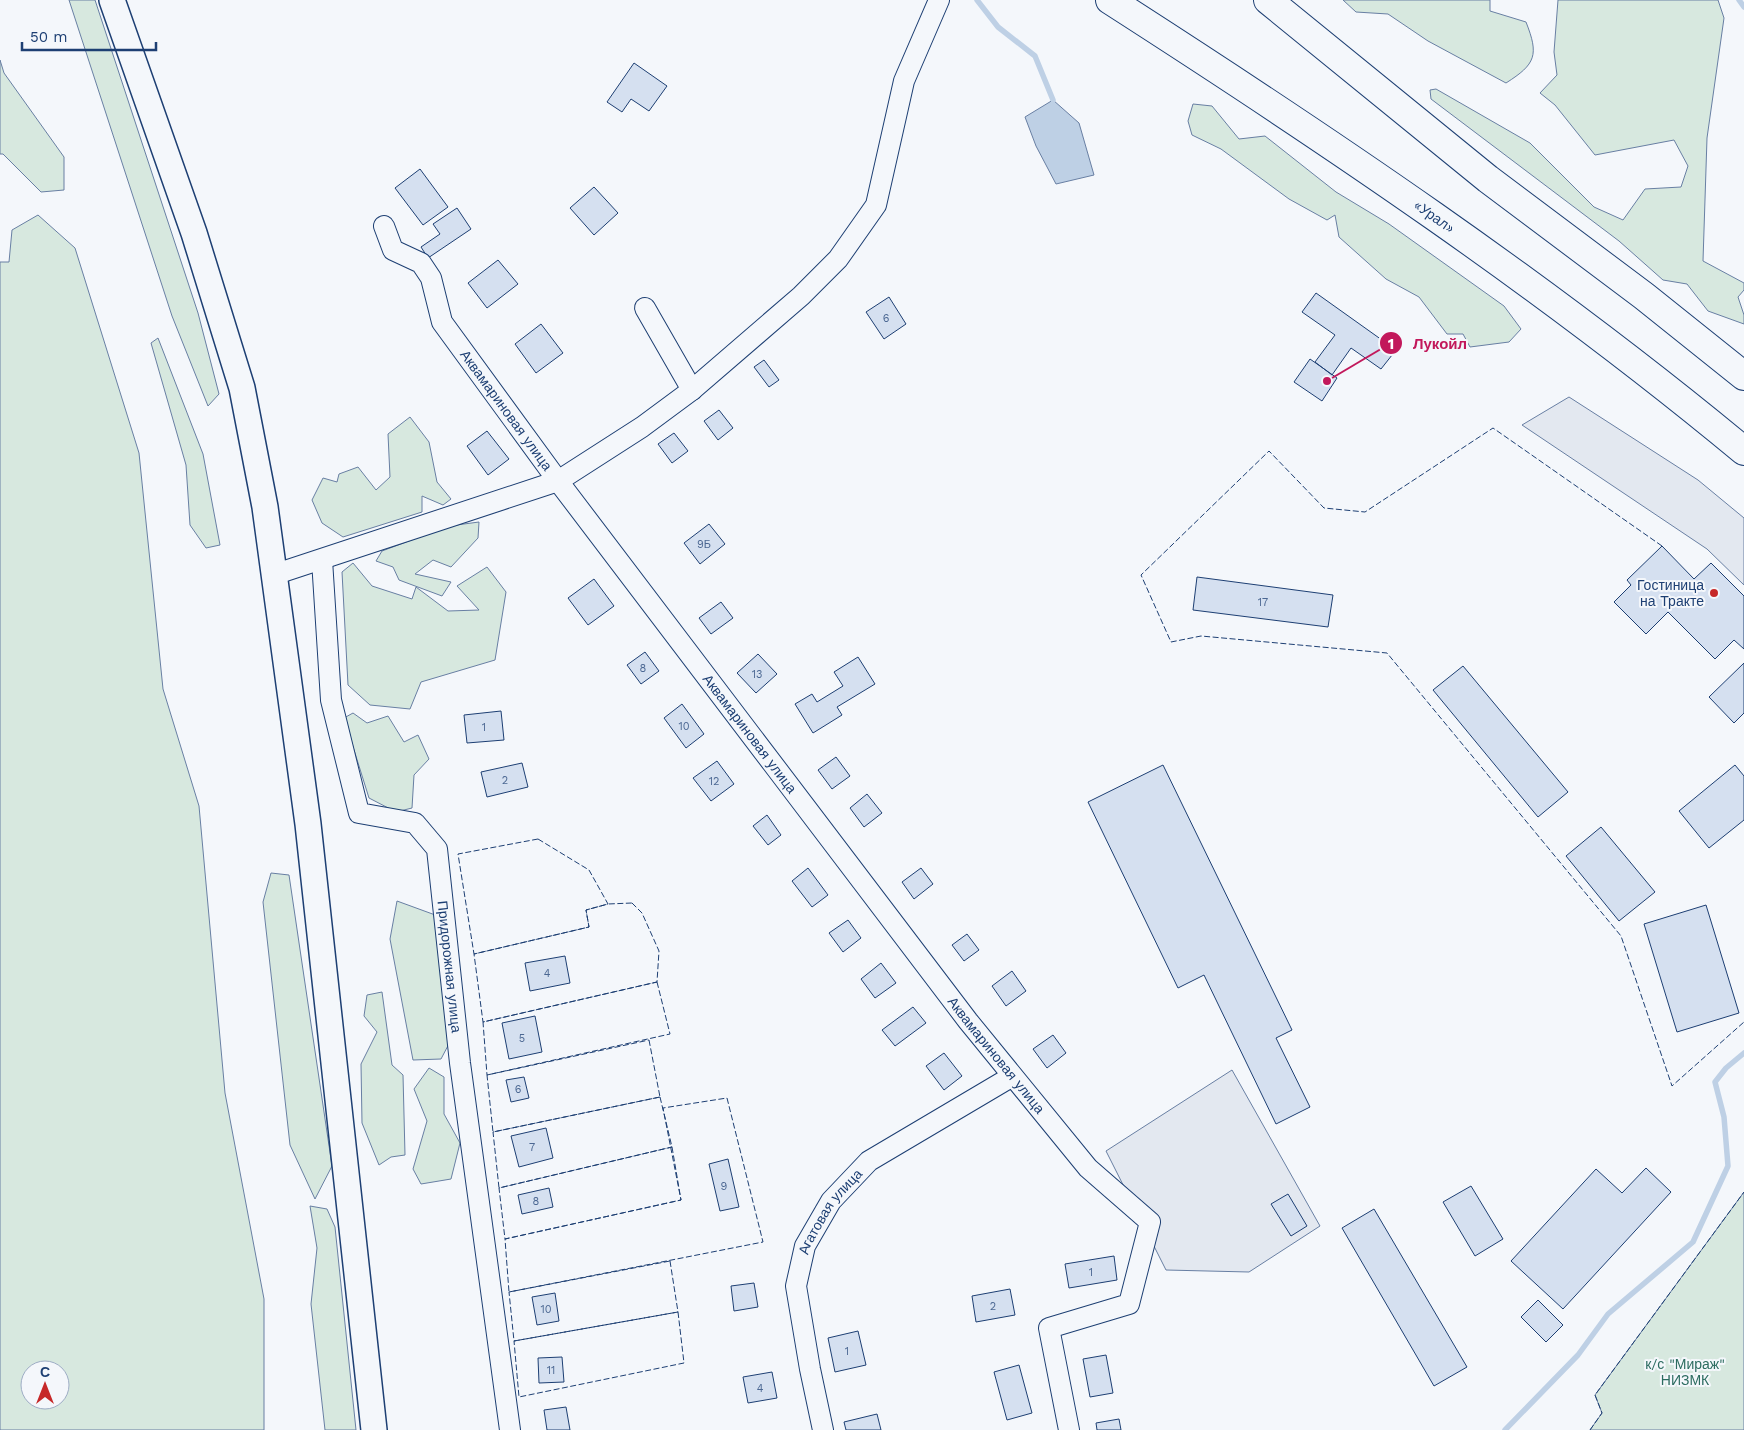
<svg xmlns="http://www.w3.org/2000/svg" width="1744" height="1430" font-family="'Work Sans',sans-serif">
	<style>
		.green { fill: #d7e8df; stroke: #687fa3; fill-rule: evenodd }
		.parking { fill: #e3e8f0; stroke: #687fa3 }
		.water { fill: #bed0e5; stroke: #687fa3 }
		.lines { fill: none; stroke-linecap: round; stroke-linejoin: round }
		.stream { stroke: #bed0e5; stroke-width: 5.5 }
		.building { fill: #d5e0f0; stroke: #1d3f73 }
		.minor-casing { stroke: #1d3f73; stroke-width: 22 }
		.major-casing { stroke: #1d3f73; stroke-width: 28 }
		.highway-casing { stroke: #1d3f73; stroke-width: 30 }
		.minor { stroke: #f4f7fb; stroke-width: 20 }
		.major { stroke: #f4f7fb; stroke-width: 25 }
		.highway { stroke: #f4f7fb; stroke-width: 28 }
		.fence { stroke: #1d3f73; stroke-width: 1; stroke-dasharray: 6 2.5; stroke-linecap: butt }
		.poi-dot { fill: #c62828; stroke: #f4f7fb; stroke-width: 2 }
		.labels { text-anchor: middle; stroke-width: 4; stroke-linejoin: round; paint-order: stroke }
		.number-label { font-size: 11px; fill: #4b6792 }
		.street-label { font-size: 14px; fill: #1d3f73; stroke: #f4f7fb }
		.poi-label { font-size: 14px; fill: #1d3f73; stroke: #f4f7fb; text-anchor: end }
		.park-label { font-size: 14px; fill: #2c6c60; stroke: #f4f7fb }
		.leader { fill: none; stroke: #c2185b; stroke-width: 2 }
		.callout-dot { fill: #c2185b; stroke: #f4f7fb; stroke-width: 2 }
		.mark-label { font-size: 15px; text-anchor: middle; font-weight: bold; fill: #fff }
		.callout-label { font-size: 15px; text-anchor: middle; font-weight: bold; fill: #c2185b; stroke: #f4f7fb; stroke-width: 4; stroke-linejoin: round; paint-order: stroke }
	</style>
	<rect width="100%" height="100%" fill="#f4f7fb"/>
	<path class="green" d="M 69,0 L 95,0 L 198,313 L 219,394 L 208,406 L 172,316 Z
		M 1343,0 L 1490,0 L 1490,11 L 1526,22 C 1539,55 1536,64 1506,83 L 1428,41 L 1388,14 L 1356,12 Z
		M 1558,0 L 1718,0 L 1724,18 L 1707,138 L 1703,261 L 1744,283 L 1744,290 L 1738,297 L 1744,315 L 1744,324 L 1708,311 L 1687,284 L 1663,280 L 1619,241 L 1431,99 L 1430,90 L 1436,89 L 1530,143 L 1594,207 L 1623,220 L 1645,189 L 1681,187 L 1688,166 L 1674,140 L 1595,155 L 1555,105 L 1540,93 L 1557,75 L 1554,52 Z
		M 0,60 L 4,73 L 64,157 L 64,190 L 41,192 L 3,154 L 0,154 Z
		M 1193,104 L 1212,106 L 1239,139 L 1265,136 L 1336,192 L 1389,224 L 1504,306 L 1521,329 L 1509,342 L 1470,347 L 1463,334 L 1447,334 L 1419,297 L 1386,279 L 1339,237 L 1335,215 L 1327,220 L 1289,199 L 1221,149 L 1192,135 L 1188,121 Z
		M 38,215 L 75,248 L 139,453 L 163,689 L 199,806 L 225,1093 L 264,1299 L 264,1430 L 0,1430 L 0,262 L 9,262 L 12,230 ZM 30,1370 L 60,1370 L 60,1400 L 30,1400 Z
		M 158,338 L 203,454 L 220,545 L 206,548 L 190,525 L 186,465 L 151,343 Z
		M 410,417 L 429,442 L 437,482 L 451,499 L 443,505 L 422,496 L 422,512 L 343,537 L 322,523 L 312,500 L 323,478 L 337,482 L 339,474 L 358,467 L 376,490 L 390,477 L 388,434 Z
		M 479,522 L 478,538 L 451,567 L 433,560 L 415,574 L 451,582 L 442,596 L 399,580 L 393,567 L 376,561 L 382,551 L 449,526 Z
		M 353,563 L 372,586 L 412,599 L 416,587 L 448,611 L 479,610 L 457,586 L 487,567 L 506,592 L 495,660 L 421,682 L 410,709 L 370,705 L 348,685 L 342,572 Z
		M 353,713 L 367,723 L 388,716 L 404,742 L 418,735 L 429,759 L 414,775 L 412,808 L 396,812 L 369,798 L 344,718 Z
		M 271,873 L 289,875 L 332,1166 L 315,1199 L 290,1145 L 263,902 Z
		M 397,901 L 438,916 L 452,1038 L 441,1059 L 413,1060 L 390,939 Z
		M 382,992 L 392,1065 L 403,1075 L 405,1155 L 391,1157 L 379,1165 L 362,1123 L 361,1064 L 377,1032 L 364,1016 L 367,995 Z
		M 429,1068 L 444,1077 L 444,1114 L 460,1143 L 451,1179 L 421,1184 L 413,1169 L 427,1121 L 414,1089 Z
		M 1744,1192 L 1744,1430 L 1590,1430 L 1602,1413 L 1595,1395 Z
		M 310,1206 L 327,1209 L 335,1227 L 356,1430 L 325,1430 L 311,1304 L 317,1248 Z"/>
	<path class="parking" d="M 1569,397 L 1698,480 L 1744,518 L 1744,585 L 1707,549 L 1522,425 Z
		M 1232,1070 L 1320,1226 L 1249,1272 L 1166,1270 L 1106,1151 Z"/>
	<path class="water" d="M 1053,100 L 1079,123 L 1094,175 L 1056,184 L 1036,146 L 1025,117 Z"/>
	<g class="lines">
		<path class="stream" d="M 977,0 L 998,27 L 1035,56 L 1053,100
			M 1739,0 L 1744,7
			M 1505,1430 L 1578,1355 L 1608,1314 L 1693,1242 L 1728,1166 L 1724,1117 L 1715,1082 L 1726,1068 L 1744,1053"/>
	</g>
	<path class="building" d="M 634,63 L 667,86 L 649,111 L 631,99 L 622,112 L 607,102 Z
		M 420,169 L 448,207 L 423,225 L 395,188 Z
		M 594,187 L 618,213 L 594,235 L 570,208 Z
		M 457,208 L 471,229 L 428,258 L 421,247 L 440,234 L 433,224 Z
		M 498,260 L 518,284 L 487,308 L 468,283 Z
		M 1316,293 L 1396,350 L 1381,369 L 1351,348 L 1332,375 L 1315,362 L 1335,335 L 1302,312 Z
		M 889,297 L 906,324 L 884,339 L 866,312 Z
		M 541,324 L 563,353 L 536,373 L 515,344 Z
		M 1310,359 L 1337,378 L 1322,401 L 1294,382 Z
		M 764,360 L 779,380 L 769,387 L 754,367 Z
		M 719,410 L 733,428 L 718,440 L 704,421 Z
		M 487,431 L 509,459 L 488,475 L 467,446 Z
		M 674,433 L 688,451 L 672,463 L 658,444 Z
		M 709,524 L 725,544 L 700,564 L 684,543 Z
		M 1662,546 L 1694,579 L 1711,563 L 1744,596 L 1744,649 L 1734,640 L 1715,659 L 1668,612 L 1646,634 L 1614,602 L 1631,585 L 1627,580 Z
		M 1197,577 L 1333,595 L 1328,627 L 1193,610 Z
		M 594,579 L 614,606 L 588,625 L 568,598 Z
		M 721,602 L 733,618 L 711,634 L 699,618 Z
		M 645,652 L 659,671 L 641,684 L 627,665 Z
		M 758,654 L 777,674 L 756,693 L 737,673 Z
		M 858,657 L 875,684 L 837,707 L 842,715 L 813,733 L 795,704 L 812,694 L 817,702 L 843,686 L 834,672 Z
		M 1744,663 L 1744,713 L 1734,723 L 1709,697 Z
		M 1463,666 L 1568,792 L 1538,817 L 1433,690 Z
		M 682,704 L 704,734 L 686,748 L 664,718 Z
		M 501,711 L 504,740 L 467,743 L 464,715 Z
		M 836,757 L 850,776 L 832,789 L 818,770 Z
		M 717,761 L 734,784 L 711,801 L 693,778 Z
		M 522,763 L 528,787 L 487,797 L 481,772 Z
		M 1163,765 L 1292,1030 L 1276,1038 L 1310,1107 L 1276,1124 L 1204,975 L 1178,988 L 1088,802 Z
		M 1735,765 L 1744,776 L 1744,820 L 1709,848 L 1679,811 Z
		M 867,794 L 882,813 L 864,827 L 850,808 Z
		M 767,815 L 781,835 L 768,845 L 753,826 Z
		M 1601,827 L 1655,892 L 1619,921 L 1566,856 Z
		M 808,868 L 828,895 L 812,907 L 792,881 Z
		M 921,868 L 933,884 L 914,899 L 902,882 Z
		M 1706,905 L 1739,1013 L 1677,1032 L 1644,924 Z
		M 848,920 L 861,938 L 843,952 L 829,933 Z
		M 967,934 L 979,950 L 964,961 L 952,945 Z
		M 565,956 L 570,983 L 530,991 L 525,963 Z
		M 881,963 L 896,983 L 875,998 L 861,979 Z
		M 1012,971 L 1026,991 L 1006,1006 L 992,986 Z
		M 913,1007 L 926,1023 L 895,1046 L 882,1030 Z
		M 535,1016 L 542,1052 L 509,1059 L 502,1023 Z
		M 1053,1035 L 1066,1053 L 1047,1068 L 1033,1049 Z
		M 944,1053 L 962,1076 L 944,1090 L 926,1066 Z
		M 524,1077 L 529,1098 L 511,1102 L 506,1080 Z
		M 546,1128 L 553,1158 L 519,1167 L 511,1136 Z
		M 728,1159 L 739,1207 L 720,1211 L 709,1164 Z
		M 1646,1168 L 1671,1192 L 1563,1309 L 1511,1261 L 1596,1169 L 1622,1193 Z
		M 1471,1186 L 1503,1239 L 1475,1256 L 1443,1202 Z
		M 549,1188 L 553,1207 L 522,1214 L 518,1195 Z
		M 1288,1194 L 1307,1226 L 1291,1236 L 1271,1204 Z
		M 1374,1209 L 1467,1367 L 1434,1386 L 1342,1228 Z
		M 1114,1256 L 1117,1280 L 1069,1288 L 1065,1264 Z
		M 754,1283 L 758,1307 L 734,1311 L 731,1286 Z
		M 1010,1289 L 1015,1315 L 976,1322 L 972,1296 Z
		M 555,1293 L 559,1321 L 537,1325 L 532,1297 Z
		M 1538,1300 L 1563,1325 L 1546,1342 L 1521,1317 Z
		M 858,1331 L 866,1365 L 835,1372 L 828,1338 Z
		M 1106,1355 L 1113,1393 L 1090,1397 L 1083,1359 Z
		M 562,1357 L 564,1382 L 539,1383 L 538,1358 Z
		M 1019,1365 L 1032,1413 L 1007,1420 L 994,1372 Z
		M 772,1372 L 777,1398 L 748,1403 L 743,1377 Z
		M 566,1407 L 570,1430 L 547,1430 L 544,1410 Z
		M 877,1414 L 881,1430 L 846,1430 L 844,1422 Z
		M 1119,1419 L 1121,1430 L 1097,1430 L 1096,1423 Z"/>
	<g class="lines">
		<defs>
			<g id="minor">
				<path id="s1" d="M 384,226 L 393,250 L 421,263 L 431,278 L 442,322 L 558,481 L 968,1021 L 1088,1168 L 1150,1222 L 1129,1304 L 1049,1328 L 1069,1430"/>
				<path d="M 645,308 L 692,390"/>
				<path id="s2" d="M 322,560 L 331,700 L 359,813 L 415,823 L 437,849 L 460,1063 L 510,1430"/>
				<path d="M 273,575 L 558,481 L 642,427 L 692,390 L 801,296 L 838,259 L 876,205 L 904,81 L 939,0"/>
				<path id="s3" d="M 823,1430 L 810,1369 L 796,1286 L 805,1246 L 831,1201 L 869,1161 L 1011,1077"/>
			</g>
			<path id="major" d="M 112,0 L 194,233 L 242,388 L 265,507 L 308,824 L 374,1430"/>
			<g id="highway">
				<path id="s4" d="M 1110,0 C 1328,140 1545,286 1744,451"/>
				<path d="M 1268,0 L 1488,179 L 1644,296 L 1744,376"/>
			</g>
		</defs>
		<use href="#minor" class="minor-casing"/>
		<use href="#major" class="major-casing"/>
		<use href="#highway" class="highway-casing"/>
		<use href="#minor" class="minor"/>
		<use href="#major" class="major"/>
		<use href="#highway" class="highway"/>
		<path class="fence" d="M 1662,546 L 1493,428 L 1365,512 L 1324,508 L 1269,451 L 1141,575 L 1171,642 L 1201,636 L 1387,653 L 1621,936 L 1672,1086 L 1744,1022
			M 538,839 L 589,870 L 608,904 L 586,910 L 589,927 L 474,954 L 458,854 Z
			M 632,903 L 642,913 L 659,951 L 657,982 L 483,1022 L 474,954 L 589,927 L 586,910 L 608,904 Z
			M 657,982 L 670,1034 L 487,1075 L 483,1022 Z
			M 649,1040 L 660,1097 L 493,1132 L 487,1075 Z
			M 660,1097 L 672,1147 L 499,1188 L 493,1132 Z
			M 727,1098 L 763,1242 L 509,1292 L 505,1239 L 681,1200 L 663,1108 Z
			M 672,1147 L 681,1200 L 505,1239 L 499,1188 Z
			M 670,1261 L 678,1312 L 514,1341 L 509,1292 Z
			M 678,1312 L 684,1363 L 519,1397 L 514,1341 Z
			M 1590,1430 L 1602,1413 L 1595,1395 L 1744,1192"/>
	</g>
	<circle class="poi-dot" cx="1714" cy="593" r="5"/>
	<g class="labels">
		<g class="number-label">
			<text x="886" y="322">6</text>
			<text x="704" y="548">9Б</text>
			<text x="1263" y="606">17</text>
			<text x="643" y="672">8</text>
			<text x="757" y="678">13</text>
			<text x="684" y="730">10</text>
			<text x="484" y="731">1</text>
			<text x="505" y="784">2</text>
			<text x="714" y="785">12</text>
			<text x="547" y="977">4</text>
			<text x="522" y="1042">5</text>
			<text x="518" y="1093">6</text>
			<text x="532" y="1151">7</text>
			<text x="724" y="1190">9</text>
			<text x="536" y="1205">8</text>
			<text x="1091" y="1276">1</text>
			<text x="993" y="1310">2</text>
			<text x="546" y="1313">10</text>
			<text x="847" y="1355">1</text>
			<text x="551" y="1374">11</text>
			<text x="760" y="1392">4</text>
		</g>
		<g class="street-label">
			<text dy="5" stroke="none"><textPath href="#s4" startOffset="390">«Урал»</textPath></text>
			<text dy="5" stroke="none"><textPath href="#s1" startOffset="229">Аквамариновая улица</textPath></text>
			<text dy="5" stroke="none"><textPath href="#s1" startOffset="634">Аквамариновая улица</textPath></text>
			<text dy="5" stroke="none"><textPath href="#s2" startOffset="466">Придорожная улица</textPath></text>
			<text dy="5" stroke="none"><textPath href="#s1" startOffset="1039">Аквамариновая улица</textPath></text>
			<text dy="5" stroke="none"><textPath href="#s3" startOffset="230">Агатовая улица</textPath></text>
		</g>
		<g class="poi-label">
			<text x="1704" y="590">Гостиница<tspan x="1704" dy="16">на Тракте</tspan></text>
		</g>
		<g class="park-label">
			<text x="1685" y="1369">к/с "Мираж"<tspan x="1685" dy="16">НИЗМК</tspan></text>
		</g>
	</g>
	<path class="leader" d="M1327 381L1391 343"/>
	<g class="callout-dot">
		<circle cx="1327" cy="381" r="5"/>
		<circle cx="1391" cy="343" r="12"/>
	</g>
	<g class="mark-label">
		<text x="1391" y="349">1</text>
	</g>
	<g class="callout-label">
		<text x="1440" y="349">Лукойл</text>
	</g>
	<g transform="translate(45 1385)"><circle r="24" fill="#f4f7fb" stroke="#9eadc5"/>
	<path d="M0-4L9 19L0 12L-9 19Z" fill="#c62828"/>
	<text y="-8" font-size="14" font-weight="bold" text-anchor="middle" fill="#1d3f73">С</text>
	</g>
	<path d="M22 42v8h134v-8" fill="none" stroke="#1d3f73" stroke-width="2.5"/>
	<text x="30" y="42" font-size="15" fill="#1d3f73" stroke="#f4f7fb" stroke-width="4" paint-order="stroke">50 m</text>
</svg>
